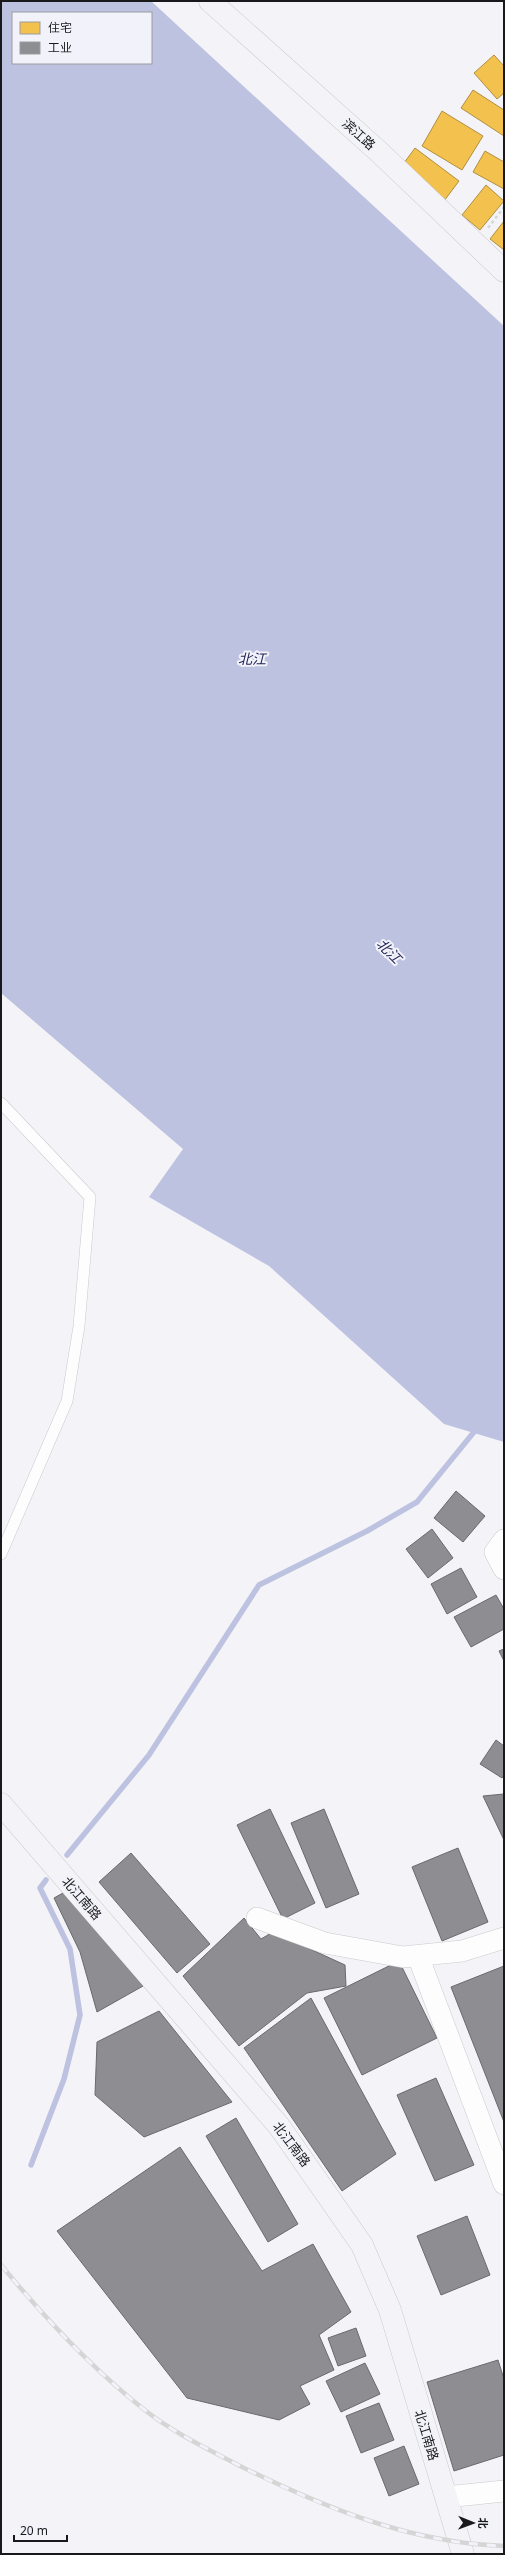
<svg xmlns="http://www.w3.org/2000/svg" width="505" height="2555" font-family="'Noto Sans','Noto Sans SC',sans-serif">
	<style>
		.water { fill: #bec2e1; fill-rule: evenodd }
		.homes { fill: #f2c14e; stroke: #b18f3f }
		.industry { fill: #8d8d92; stroke: #6a6a6e }
		.lines { fill: none; stroke-linecap: round; stroke-linejoin: round }
		.stream { stroke: #bec2e1; stroke-width: 5.5 }
		.lane-casing { stroke: #cacacd; stroke-width: 12 }
		.street-casing { stroke: #cacacd; stroke-width: 22 }
		.secondary-casing { stroke: #cacacd; stroke-width: 23 }
		.path { stroke: #d6d6d7; stroke-width: 2.5; stroke-dasharray: 3 3; stroke-linecap: butt }
		.lane { stroke: #fdfdfe; stroke-width: 11 }
		.street { stroke: #fdfdfe; stroke-width: 21 }
		.secondary { stroke: #f3f3f8; stroke-width: 22 }
		.rail-casing { stroke: #d5d5d5; stroke-width: 4.5 }
		.rail { stroke: #f2f3fa; stroke-width: 3; stroke-dasharray: 9; stroke-linecap: butt }
		.labels { text-anchor: middle; stroke-width: 4; stroke-linejoin: round; paint-order: stroke }
		.street-label { font-size: 13px; fill: #19191b; stroke: #f2f3fa }
		.water-label { font-size: 14px; font-style: italic; fill: #212255; stroke: #f2f3fa }
	</style>
	<rect width="100%" height="100%" fill="#f4f4f8"/>
	<path class="water" d="M 1,1 L 151,1 L 504,326 L 504,1442 L 444,1424 L 269,1266 L 149,1197 L 183,1149 L 1,993 ZM 13,13 L 151,13 L 151,63 L 13,63 Z"/>
	<path class="homes" d="M 494,55 L 504,66 L 504,93 L 497,99 L 474,73 Z
		M 473,90 L 504,110 L 504,136 L 461,108 Z
		M 442,111 L 483,136 L 462,170 L 422,146 Z
		M 415,148 L 459,181 L 444,201 L 401,167 Z
		M 485,151 L 504,162 L 504,189 L 473,172 Z
		M 486,185 L 504,201 L 480,230 L 462,215 Z
		M 504,221 L 504,250 L 490,239 Z"/>
	<path class="industry" d="M 456,1491 L 485,1516 L 463,1542 L 434,1518 Z
		M 432,1529 L 453,1558 L 428,1578 L 406,1549 Z
		M 461,1568 L 477,1597 L 447,1614 L 431,1584 Z
		M 496,1595 L 504,1609 L 504,1629 L 471,1647 L 454,1617 Z
		M 504,1649 L 504,1661 L 499,1651 Z
		M 496,1740 L 504,1746 L 504,1775 L 502,1778 L 480,1764 Z
		M 504,1794 L 504,1840 L 483,1796 Z
		M 270,1809 L 315,1903 L 283,1919 L 237,1825 Z
		M 324,1809 L 359,1894 L 326,1908 L 291,1823 Z
		M 458,1848 L 488,1922 L 442,1941 L 412,1867 Z
		M 131,1853 L 210,1944 L 177,1973 L 99,1882 Z
		M 63,1893 L 143,1986 L 97,2012 L 80,1952 L 54,1898 Z
		M 244,1918 L 261,1939 L 273,1932 L 345,1965 L 346,1986 L 307,1993 L 239,2046 L 183,1976 Z
		M 399,1961 L 437,2038 L 362,2075 L 324,1998 Z
		M 504,1966 L 504,2122 L 451,1987 Z
		M 311,1998 L 396,2154 L 342,2191 L 244,2048 Z
		M 159,2011 L 232,2102 L 144,2137 L 95,2095 L 97,2042 Z
		M 436,2078 L 474,2165 L 435,2181 L 397,2095 Z
		M 236,2118 L 298,2224 L 268,2242 L 206,2136 Z
		M 180,2147 L 262,2271 L 313,2244 L 351,2312 L 319,2335 L 334,2370 L 300,2386 L 310,2404 L 279,2420 L 187,2398 L 57,2231 Z
		M 467,2216 L 490,2275 L 441,2295 L 417,2236 Z
		M 356,2328 L 366,2356 L 338,2366 L 328,2338 Z
		M 498,2360 L 504,2379 L 504,2455 L 454,2471 L 427,2382 Z
		M 365,2363 L 380,2394 L 341,2412 L 326,2381 Z
		M 379,2403 L 394,2440 L 361,2453 L 346,2416 Z
		M 404,2446 L 419,2484 L 389,2496 L 374,2458 Z"/>
	<g class="lines">
		<path class="stream" d="M 67,1855 L 149,1755 L 259,1585 L 367,1531 L 417,1502 L 478,1427
			M 31,2165 L 64,2079 L 80,2015 L 70,1949 L 40,1888 L 46,1880"/>
		<defs>
			<path id="lane" d="M 1,1103 L 90,1197 L 79,1326 L 67,1401 L 1,1554"/>
			<path id="street" d="M 504,1540 L 495,1552 L 504,1569
				M 257,1918 L 325,1943 L 403,1957 L 462,1951 L 504,1938
				M 418,1956 L 504,2184
				M 446,2497 L 504,2491"/>
			<path id="secondary" d="M 210,1 L 378,151 L 504,271
				M 1,1804 L 279,2126 L 362,2245 L 390,2310 L 463,2554"/>
		</defs>
		<use href="#lane" class="lane-casing"/>
		<use href="#street" class="street-casing"/>
		<use href="#secondary" class="secondary-casing"/>
		<path class="path" d="M 488,228 L 504,207"/>
		<use href="#lane" class="lane"/>
		<use href="#street" class="street"/>
		<use href="#secondary" class="secondary"/>
		<defs>
			<path id="rail" d="M 1,2265 C 44,2317 92,2369 146,2411 C 174,2433 208,2449 240,2466 C 323,2507 410,2543 504,2546"/>
		</defs>
		<use href="#rail" class="rail-casing"/>
		<use href="#rail" class="rail"/>
	</g>
	<g class="labels">
		<g class="street-label">
			<text transform="translate(359 134) rotate(42)" y="5">滨江路</text>
			<text transform="translate(82 1898) rotate(49)" y="5">北江南路</text>
			<text transform="translate(292 2144) rotate(53)" y="5">北江南路</text>
			<text transform="translate(427 2435) rotate(73)" y="5">北江南路</text>
		</g>
		<g class="water-label">
			<text x="252" y="664">北江</text>
			<text transform="translate(389 951) rotate(45)" y="5">北江</text>
		</g>
	</g>
	<rect width="505" height="2555" fill="none" stroke="#19191b" stroke-width="4"/>
	<rect x="12" y="12" width="140" height="52" fill="#f2f3fa" stroke="#9b9ca1"/>
	<rect x="20" y="22" width="20" height="12" fill="#f2c14e" stroke="#9b9ca1"/>
	<text x="48" y="32" font-size="12" fill="#19191b">住宅</text>
	<rect x="20" y="42" width="20" height="12" fill="#8d8d92" stroke="#9b9ca1"/>
	<text x="48" y="52" font-size="12" fill="#19191b">工业</text>
	<g transform="translate(473 2523) rotate(91)" stroke="#f2f3fa" stroke-width="3" paint-order="stroke">
	<path d="M0-3L7 15L0 10L-7 15Z" fill="#19191b"/>
	<text y="-6" font-size="11" font-weight="bold" text-anchor="middle" fill="#19191b">北</text>
	</g>
	<path d="M14 2535v6h53v-6" fill="none" stroke="#19191b" stroke-width="2"/>
	<text x="20" y="2535" font-size="12" fill="#19191b" stroke="#f2f3fa" stroke-width="3" paint-order="stroke">20 m</text>
</svg>
